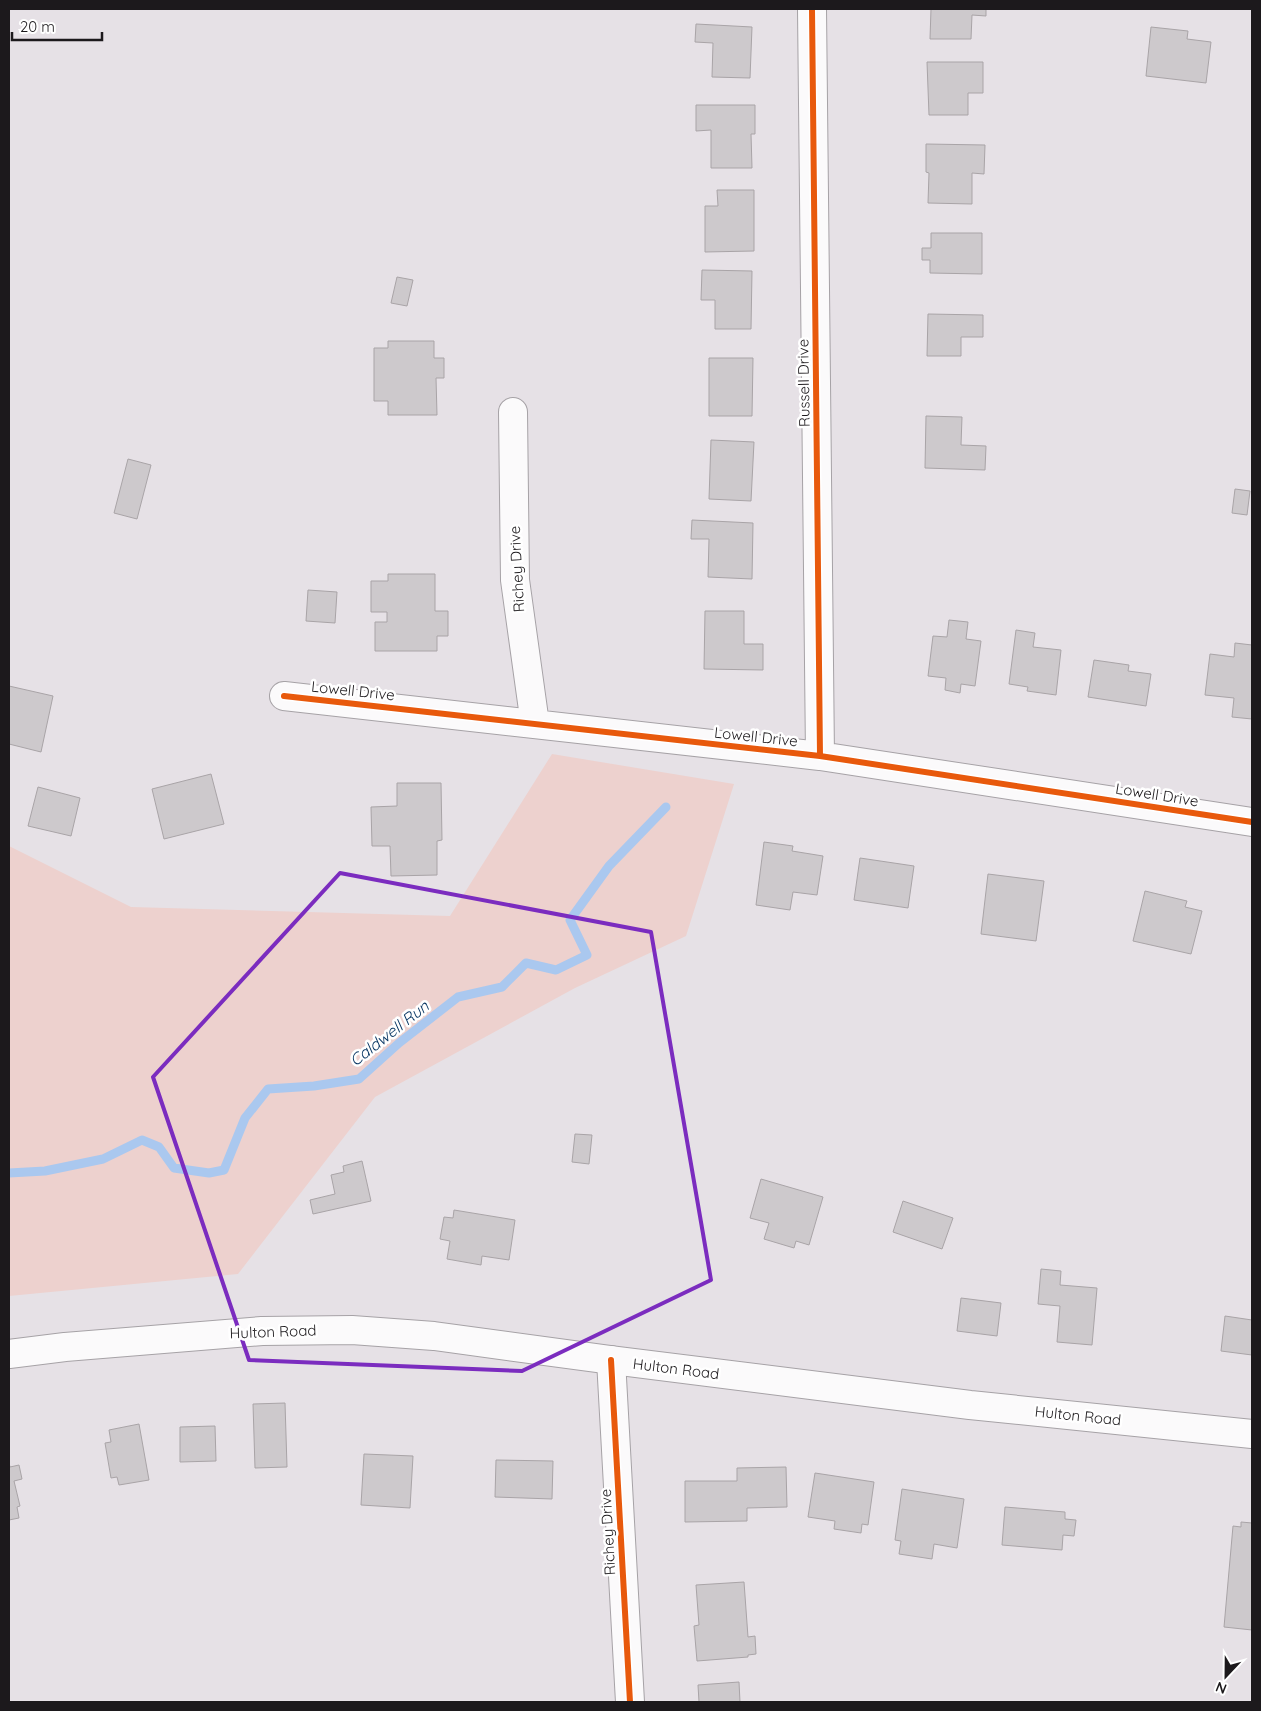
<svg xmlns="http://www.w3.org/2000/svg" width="1261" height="1711" font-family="Quicksand,sans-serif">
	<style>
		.green { fill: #edd1ce }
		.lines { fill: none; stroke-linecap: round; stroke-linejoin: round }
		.stream { stroke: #aac8ef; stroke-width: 9 }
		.building { fill: #cdc9cc; stroke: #a9a4a7 }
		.minor-casing { stroke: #a6a2a6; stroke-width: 30 }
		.primary-casing { stroke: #a6a2a6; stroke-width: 30 }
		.minor { stroke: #fbfafb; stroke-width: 28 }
		.primary { stroke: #fbfafb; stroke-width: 28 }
		.cycleway-casing { stroke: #fff; stroke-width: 9 }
		.cycleway { stroke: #e8590c; stroke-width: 6 }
		.marked { fill: none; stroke: #7b2cbf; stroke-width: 4; stroke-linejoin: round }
		.labels { text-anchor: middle; stroke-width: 5; stroke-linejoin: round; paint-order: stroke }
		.street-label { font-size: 15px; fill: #1c191c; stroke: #fff }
		.water-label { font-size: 16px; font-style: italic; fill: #00305e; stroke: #fff }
	</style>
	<rect width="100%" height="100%" fill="#e6e1e6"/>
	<path class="green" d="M 552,754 L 734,784 L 686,936 L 575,988 L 375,1097 L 238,1274 L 9,1296 L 9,846 L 131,907 L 450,916 Z"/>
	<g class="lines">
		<path class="stream" d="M 9,1173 L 45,1171 L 103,1159 L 142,1140 L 159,1147 L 174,1168 L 209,1173 L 224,1170 L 245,1118 L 268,1089 L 314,1086 L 359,1079 L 399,1043 L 458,997 L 502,987 L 526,963 L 556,970 L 587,955 L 570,920 L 609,866 L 666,807"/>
	</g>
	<path class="building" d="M 931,9 L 986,9 L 986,16 L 972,15 L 971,39 L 930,39 Z
		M 696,24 L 752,27 L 750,78 L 712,77 L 713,43 L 695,42 Z
		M 1151,27 L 1188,31 L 1187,39 L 1211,42 L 1206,83 L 1146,76 Z
		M 927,62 L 983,62 L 983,93 L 968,93 L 968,115 L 929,115 Z
		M 696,105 L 755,105 L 755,134 L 751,134 L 752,168 L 711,168 L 711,130 L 696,131 Z
		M 926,144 L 985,145 L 984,174 L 972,173 L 972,204 L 928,203 L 929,173 L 926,172 Z
		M 717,190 L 754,190 L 754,251 L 705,252 L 705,206 L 718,206 Z
		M 931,233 L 982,233 L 982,274 L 930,273 L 930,260 L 922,260 L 922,248 L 931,248 Z
		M 702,270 L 752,271 L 751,329 L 715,329 L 715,300 L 701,300 Z
		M 397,277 L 413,280 L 407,306 L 391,303 Z
		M 928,314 L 983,315 L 983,337 L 961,337 L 961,356 L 927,356 Z
		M 388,341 L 434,341 L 434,358 L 444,358 L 444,378 L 436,378 L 437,415 L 388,415 L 388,401 L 374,401 L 374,348 L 388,348 Z
		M 709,358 L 753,358 L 752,416 L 709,416 Z
		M 926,416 L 962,417 L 961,445 L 986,446 L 985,470 L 925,468 Z
		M 711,440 L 754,442 L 751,501 L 709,499 Z
		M 128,459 L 151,465 L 137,519 L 114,513 Z
		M 1235,489 L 1250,491 L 1247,515 L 1232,513 Z
		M 692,520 L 753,523 L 752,579 L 708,577 L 709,539 L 691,539 Z
		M 388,574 L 435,574 L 435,611 L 448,611 L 448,636 L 437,636 L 437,651 L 375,651 L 375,622 L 387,622 L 387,612 L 371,612 L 371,581 L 388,581 Z
		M 308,590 L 337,592 L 335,623 L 306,621 Z
		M 705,611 L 744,611 L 744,644 L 763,644 L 763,670 L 704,669 Z
		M 949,620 L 968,622 L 966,639 L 981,641 L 975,686 L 961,684 L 960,693 L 945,690 L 946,678 L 928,676 L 933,636 L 947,637 Z
		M 1016,630 L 1035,633 L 1033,647 L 1061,650 L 1056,695 L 1027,691 L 1028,687 L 1009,684 Z
		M 1235,643 L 1252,645 L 1252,719 L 1232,717 L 1234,698 L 1205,695 L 1210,654 L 1234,657 Z
		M 1094,660 L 1129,665 L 1128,671 L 1151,674 L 1146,706 L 1088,697 Z
		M 9,686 L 53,696 L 41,752 L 9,744 Z
		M 211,774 L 224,824 L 164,839 L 152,789 Z
		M 397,783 L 441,783 L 442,840 L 437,841 L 437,875 L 391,876 L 390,846 L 372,846 L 371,807 L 397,806 Z
		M 38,787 L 80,798 L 71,836 L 28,826 Z
		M 764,842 L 793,846 L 792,851 L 823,856 L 817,895 L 793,892 L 790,910 L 756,905 Z
		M 860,858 L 914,866 L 908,908 L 854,900 Z
		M 988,874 L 1044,881 L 1036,941 L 981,934 Z
		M 1145,891 L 1187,901 L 1185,907 L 1202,911 L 1191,954 L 1133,941 Z
		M 575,1134 L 592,1135 L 589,1164 L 572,1162 Z
		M 362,1161 L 371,1201 L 313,1214 L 310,1200 L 335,1194 L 331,1175 L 344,1172 L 343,1166 Z
		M 761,1179 L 823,1197 L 809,1245 L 796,1241 L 794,1248 L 764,1239 L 769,1223 L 750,1218 Z
		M 903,1201 L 953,1218 L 942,1249 L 893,1232 Z
		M 454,1210 L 515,1220 L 509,1260 L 482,1256 L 481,1265 L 447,1259 L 450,1241 L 440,1239 L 444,1217 L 453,1218 Z
		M 1041,1269 L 1061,1271 L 1060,1285 L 1097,1288 L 1092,1345 L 1057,1342 L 1060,1306 L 1038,1304 Z
		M 961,1298 L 1001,1303 L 997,1336 L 957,1331 Z
		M 1225,1316 L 1252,1320 L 1252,1355 L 1221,1351 Z
		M 285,1403 L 287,1467 L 255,1468 L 253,1404 Z
		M 139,1424 L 149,1480 L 119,1485 L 117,1477 L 111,1478 L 105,1443 L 111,1442 L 109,1430 Z
		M 215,1426 L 216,1461 L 180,1462 L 180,1427 Z
		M 364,1454 L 413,1456 L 410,1508 L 361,1505 Z
		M 496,1460 L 553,1461 L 552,1499 L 495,1497 Z
		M 9,1463 L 10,1467 L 19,1465 L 22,1479 L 14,1481 L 20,1506 L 17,1507 L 19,1518 L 9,1520 Z
		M 786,1467 L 787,1507 L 747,1508 L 747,1521 L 685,1522 L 685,1481 L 737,1481 L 737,1468 Z
		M 815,1473 L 874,1482 L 868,1525 L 862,1524 L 861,1533 L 834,1529 L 835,1521 L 808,1517 Z
		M 902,1489 L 964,1499 L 957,1548 L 934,1544 L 932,1559 L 899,1554 L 901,1541 L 895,1540 Z
		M 1005,1507 L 1065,1512 L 1065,1519 L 1076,1520 L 1074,1536 L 1063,1535 L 1062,1550 L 1002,1545 Z
		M 1241,1522 L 1252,1523 L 1252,1630 L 1224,1627 L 1233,1526 L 1241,1527 Z
		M 744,1582 L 748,1637 L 755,1636 L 756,1654 L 748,1655 L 748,1657 L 697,1661 L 694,1626 L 699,1625 L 696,1585 Z
		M 739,1682 L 740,1702 L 699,1702 L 698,1685 Z"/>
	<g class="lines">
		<defs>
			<path id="minor" d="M 812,9 L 820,756
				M 513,412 L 515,580 L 535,724
				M 284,696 L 820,756 L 1252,822
				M 611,1360 L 630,1702"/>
			<path id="primary" d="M 9,1354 L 65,1347 L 262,1331 L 352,1330 L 434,1336 L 611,1360 L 970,1405 L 1252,1434"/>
		</defs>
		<use href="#minor" class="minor-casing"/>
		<use href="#primary" class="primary-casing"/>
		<use href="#minor" class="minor"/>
		<use href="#primary" class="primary"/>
		<defs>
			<path id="cycleway" d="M 812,9 L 820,756
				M 284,696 L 820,756 L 1252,822
				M 611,1360 L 630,1702"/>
		</defs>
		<use href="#cycleway" class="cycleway-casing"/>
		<use href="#cycleway" class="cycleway"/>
	</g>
	<path class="marked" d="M 340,873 L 651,932 L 711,1280 L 522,1371 L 249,1360 L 153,1077 Z"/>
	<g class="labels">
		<g class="street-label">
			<text transform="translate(804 383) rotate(-91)" y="5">Russell Drive</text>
			<text transform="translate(517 569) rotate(-93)" y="5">Richey Drive</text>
			<text transform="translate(353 691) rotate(6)" y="5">Lowell Drive</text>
			<text transform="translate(756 737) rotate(6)" y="5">Lowell Drive</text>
			<text transform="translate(1157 795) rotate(9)" y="5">Lowell Drive</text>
			<text transform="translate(273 1332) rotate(-2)" y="5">Hulton Road</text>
			<text transform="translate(676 1369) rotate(7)" y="5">Hulton Road</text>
			<text transform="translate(1078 1416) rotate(6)" y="5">Hulton Road</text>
			<text transform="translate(608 1532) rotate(-93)" y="5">Richey Drive</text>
		</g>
		<g class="water-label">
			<text transform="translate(389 1033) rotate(-38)" y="6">Caldwell Run</text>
		</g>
	</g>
	<rect width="1261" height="1711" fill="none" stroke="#1c191c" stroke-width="20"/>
	<g transform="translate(1226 1676) rotate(202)" stroke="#ffffff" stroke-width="4" paint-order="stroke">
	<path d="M0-4L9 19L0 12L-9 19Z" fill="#1c191c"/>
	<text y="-8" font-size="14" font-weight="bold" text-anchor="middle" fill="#1c191c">N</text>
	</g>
	<path d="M12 32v8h90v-8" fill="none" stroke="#1c191c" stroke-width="2.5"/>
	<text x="20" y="32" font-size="15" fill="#1c191c" stroke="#ffffff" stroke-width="4" paint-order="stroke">20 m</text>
</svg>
